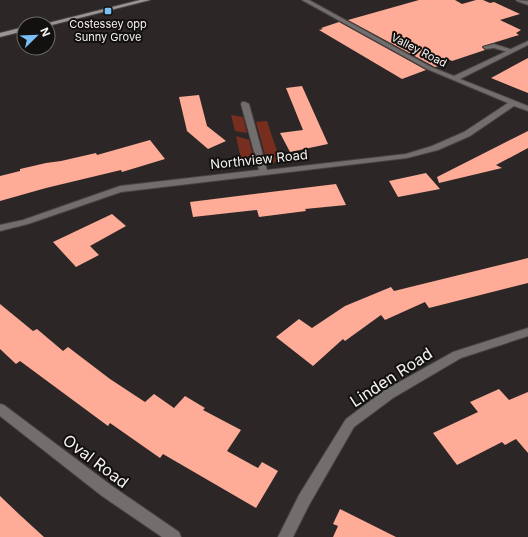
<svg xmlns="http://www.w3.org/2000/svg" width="528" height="537" font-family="Inter,sans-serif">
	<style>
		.green { fill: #772e1e }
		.building { fill: #feab97 }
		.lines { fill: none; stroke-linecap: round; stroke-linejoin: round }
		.lane-casing { stroke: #484342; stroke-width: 2 }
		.street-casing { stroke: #484342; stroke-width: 2 }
		.secondary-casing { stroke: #484342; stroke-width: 2 }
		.lane { fill: #716e6d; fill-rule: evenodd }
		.street { fill: #716e6d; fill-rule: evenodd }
		.secondary { fill: #9a9594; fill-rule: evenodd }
		.poi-dot { fill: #79bff8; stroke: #131010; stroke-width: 1.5 }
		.labels { text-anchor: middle; stroke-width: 4; stroke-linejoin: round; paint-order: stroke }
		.far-poi-label { font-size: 11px; fill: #f6f2f1; stroke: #131010 }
		.far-street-label { font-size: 11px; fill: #f6f2f1; stroke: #131010 }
		.street-label { font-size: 13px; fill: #f6f2f1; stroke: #131010 }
		.near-street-label { font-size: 16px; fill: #f6f2f1; stroke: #131010 }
	</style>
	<rect width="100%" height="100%" fill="#2c2726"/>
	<path class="green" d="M 231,115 L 243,117 L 247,133 L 235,131 Z
		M 267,121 L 280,160 L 273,163 L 266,158 L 256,122 Z
		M 236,136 L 249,140 L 254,158 L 252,163 L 248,165 L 242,164 Z"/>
	<path class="building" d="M 419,0 L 455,0 L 462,4 L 476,0 L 483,0 L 490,3 L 494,2 L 520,14 L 500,20 L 521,30 L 516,33 L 519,35 L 483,46 L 482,47 L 485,50 L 452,61 L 448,59 L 446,64 L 435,67 L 348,20 Z
		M 339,22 L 426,70 L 402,79 L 319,30 L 323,29 L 321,28 Z
		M 528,58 L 528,93 L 491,78 Z
		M 302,86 L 328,144 L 290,152 L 280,133 L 303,130 L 286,88 Z
		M 199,95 L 207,126 L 226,141 L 208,149 L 187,131 L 179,97 Z
		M 528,131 L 528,148 L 496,165 L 502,168 L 439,183 L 437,177 Z
		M 150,140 L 165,159 L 122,172 L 121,170 L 46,188 L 0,201 L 0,176 L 20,171 L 20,169 L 46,163 L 61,161 L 96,153 L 97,155 Z
		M 426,173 L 440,189 L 398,197 L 389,181 Z
		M 336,184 L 346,205 L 305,209 L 306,211 L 259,217 L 257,210 L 193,217 L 190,202 Z
		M 112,214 L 126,226 L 90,246 L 99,255 L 76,267 L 53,242 Z
		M 528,258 L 528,283 L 429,308 L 425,302 L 385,320 L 381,315 L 345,341 L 343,339 L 313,366 L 276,337 L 299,319 L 312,328 L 345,306 L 391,287 L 394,291 Z
		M 0,304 L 33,331 L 37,329 L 63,351 L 68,347 L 110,379 L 145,402 L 154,394 L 174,408 L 185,396 L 205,408 L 203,410 L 241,430 L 227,451 L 258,468 L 262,462 L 278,471 L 256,508 L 163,454 L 160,458 L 110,423 L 108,426 L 20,361 L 16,364 L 0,349 Z
		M 499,389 L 509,400 L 528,392 L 528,453 L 516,439 L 505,445 L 502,442 L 457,465 L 433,433 L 478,412 L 470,402 Z
		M 0,496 L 21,516 L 44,537 L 0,537 Z
		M 340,509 L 396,537 L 333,537 L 338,526 L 333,524 Z"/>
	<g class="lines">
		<defs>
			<path id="lane" d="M 494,44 L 513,50 L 514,51 L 511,53 L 494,48 L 486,49 L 483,47 Z"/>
			<path id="street" d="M 302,0 L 309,0 L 431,67 L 454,76 L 528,41 L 528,45 L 460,79 L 528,106 L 528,111 L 514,106 L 470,136 L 438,150 L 407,158 L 121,192 L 28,224 L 0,231 L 0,225 L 23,220 L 120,186 L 259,170 L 241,104 L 242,102 L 245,102 L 249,104 L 267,170 L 406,154 L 432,146 L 464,132 L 508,103 L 427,69 Z
				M 516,0 L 528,1 L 528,5 L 517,1 Z
				M 528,328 L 528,336 L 461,358 L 393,398 L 354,427 L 309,505 L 293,537 L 278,537 L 299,495 L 346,419 L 385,390 L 453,352 Z
				M 0,404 L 4,405 L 112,486 L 179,532 L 181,537 L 162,537 L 102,496 L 0,416 Z"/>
			<path id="secondary" d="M 140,0 L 150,0 L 48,26 L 48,24 L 44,24 Z
				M 24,27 L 24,31 L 0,37 L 0,33 Z"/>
		</defs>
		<use href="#lane" class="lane-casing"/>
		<use href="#street" class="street-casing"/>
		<use href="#secondary" class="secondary-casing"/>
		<use href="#lane" class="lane"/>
		<use href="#street" class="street"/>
		<use href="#secondary" class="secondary"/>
	</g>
	<rect class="poi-dot" x="104" y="7" width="8" height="8" rx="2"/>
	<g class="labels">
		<g class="far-poi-label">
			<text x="108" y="28">Costessey opp<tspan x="108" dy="13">Sunny Grove</tspan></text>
		</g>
		<g class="far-street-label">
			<text transform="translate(419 50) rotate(27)" y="4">Valley Road</text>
		</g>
		<g class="street-label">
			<text transform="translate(259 159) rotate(-6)" y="5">Northview Road</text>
		</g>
		<g class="near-street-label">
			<text transform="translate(391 377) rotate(-33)" y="6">Linden Road</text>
			<text transform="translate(96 461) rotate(37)" y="6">Oval Road</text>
		</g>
	</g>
	<g transform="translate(36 36) rotate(67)"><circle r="19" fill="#131010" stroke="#6e6a6a"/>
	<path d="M0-3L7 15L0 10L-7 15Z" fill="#79bff8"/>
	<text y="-6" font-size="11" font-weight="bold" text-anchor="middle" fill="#f6f2f1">N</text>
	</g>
</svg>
